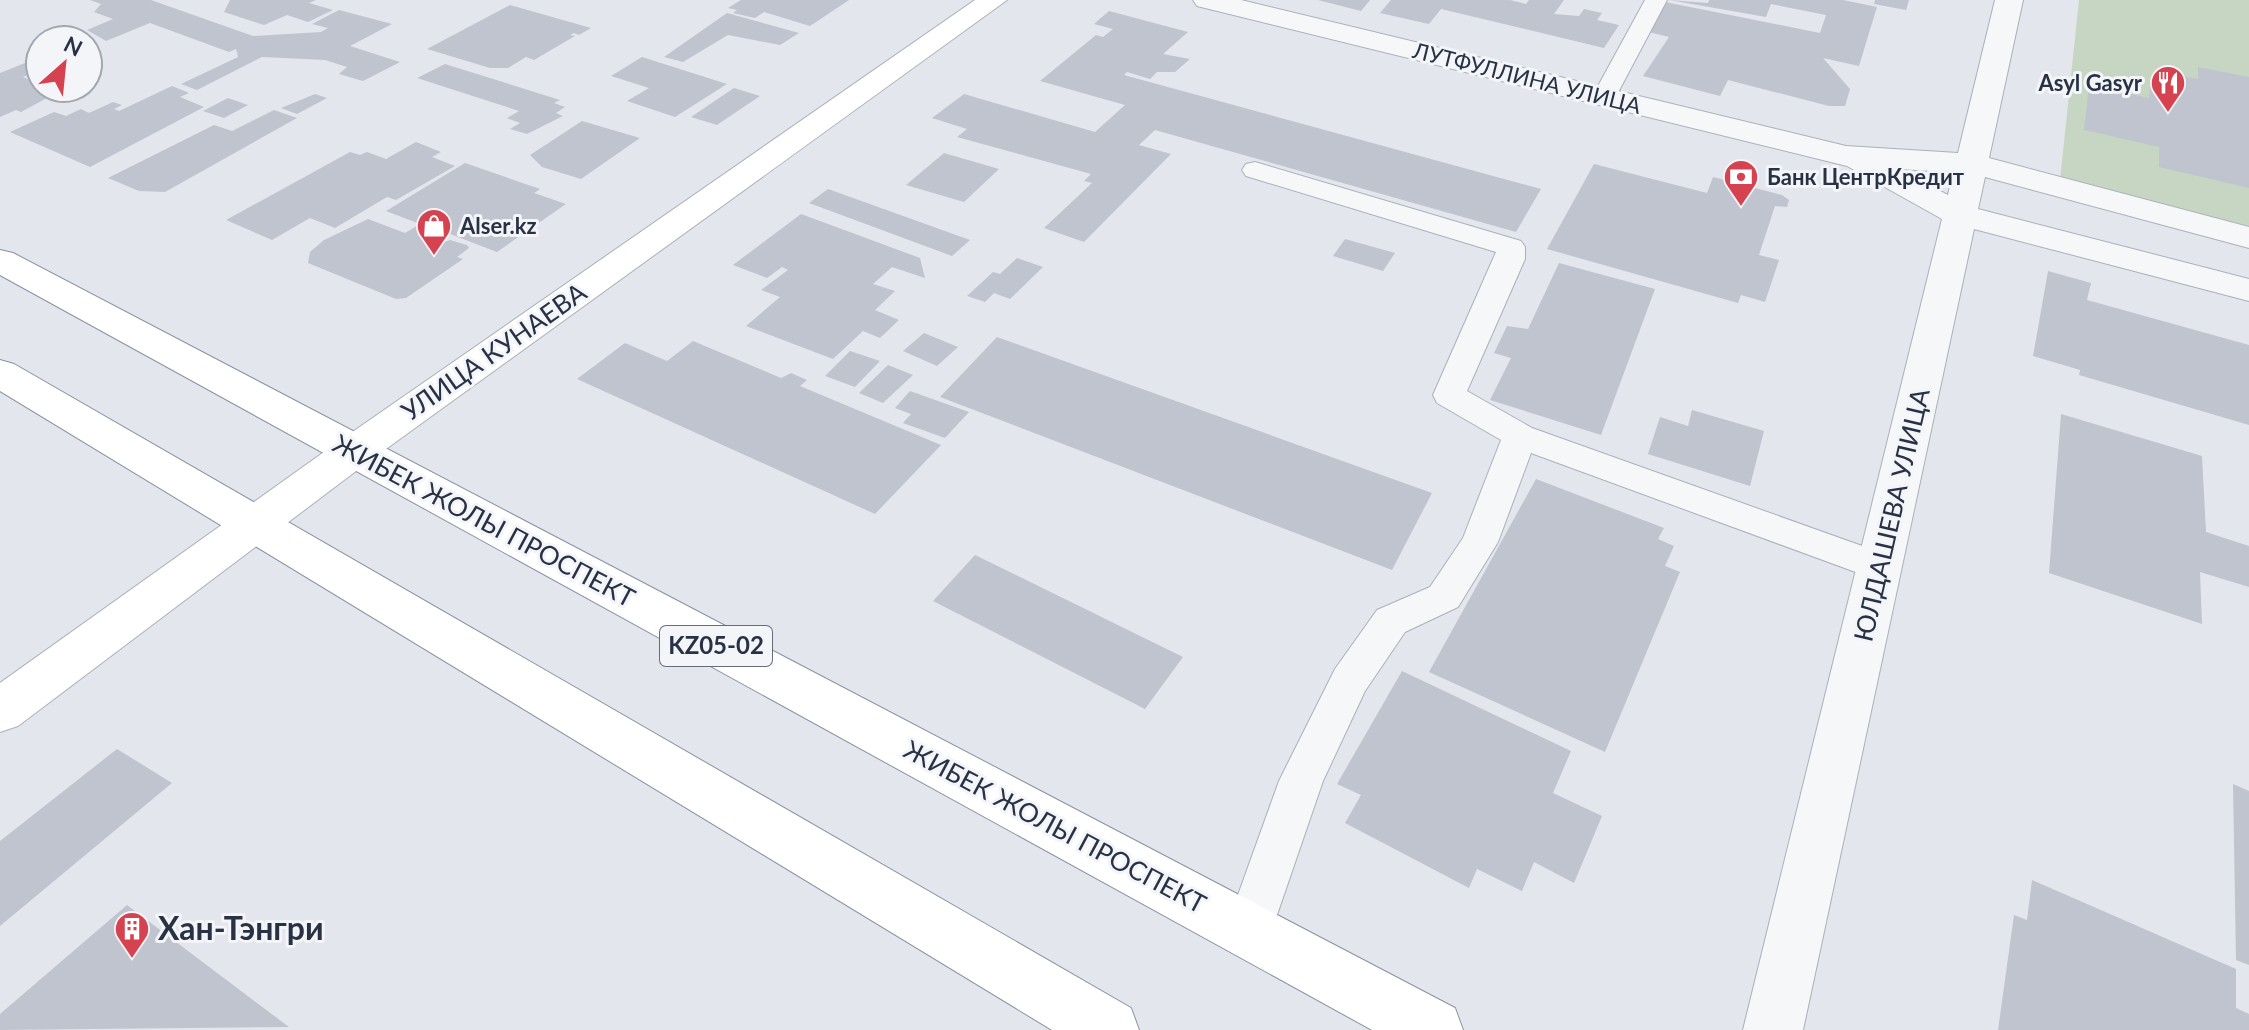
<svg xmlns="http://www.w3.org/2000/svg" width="2249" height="1030" font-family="Lato,sans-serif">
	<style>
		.green { fill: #c7d6c3 }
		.building { fill: #bfc4cf }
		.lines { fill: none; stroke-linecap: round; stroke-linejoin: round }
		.lane-casing { stroke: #abb0ba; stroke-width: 2 }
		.street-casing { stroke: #abb0ba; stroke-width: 2 }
		.secondary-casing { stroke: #abb0ba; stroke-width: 2 }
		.highway-casing { stroke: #8992a3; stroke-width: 2 }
		.lane { fill: #f6f7f9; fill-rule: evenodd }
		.street { fill: #f6f7f9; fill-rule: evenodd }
		.secondary { fill: #fff; fill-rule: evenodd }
		.highway { fill: #fff; fill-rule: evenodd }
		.labels { text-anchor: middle; stroke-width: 6; stroke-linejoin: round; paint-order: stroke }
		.far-street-label { font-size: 22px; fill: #293245; stroke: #f3f5f9 }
		.far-poi-label { font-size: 22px; font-weight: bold; fill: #293245; stroke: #f3f5f9; text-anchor: start }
		.shield { fill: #f3f5f9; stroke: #666c7b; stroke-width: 2 }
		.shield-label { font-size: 24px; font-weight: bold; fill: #293245 }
		.street-label { font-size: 26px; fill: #293245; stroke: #f3f5f9 }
		.near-poi-label { font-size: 32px; font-weight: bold; fill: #293245; stroke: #f3f5f9; text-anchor: start }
	</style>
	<rect width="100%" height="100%" fill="#e3e6ec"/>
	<path class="green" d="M 2079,0 L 2249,0 L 2249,226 L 2060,180 Z"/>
	<path class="building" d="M 90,0 L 151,0 L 253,36 L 321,32 L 328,28 L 312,24 L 339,10 L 392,24 L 350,46 L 400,62 L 363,81 L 339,74 L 347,67 L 325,60 L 262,57 L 197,90 L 181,84 L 238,57 L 236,49 L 229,52 L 150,23 L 106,41 L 87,30 L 113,19 L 94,12 L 101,4 Z
		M 230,0 L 316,0 L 309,3 L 333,10 L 308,22 L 287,15 L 264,25 L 224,12 Z
		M 741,0 L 849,0 L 810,26 L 764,12 L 755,18 L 733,13 L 737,10 L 728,8 Z
		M 1318,0 L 1370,0 L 1361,11 Z
		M 1391,0 L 1510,0 L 1526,4 L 1529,0 L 1564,0 L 1554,14 L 1579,16 L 1584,9 L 1602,13 L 1597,20 L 1619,25 L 1604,48 L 1441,9 L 1429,24 L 1380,13 Z
		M 1669,0 L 1708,3 L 1709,0 L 1843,0 L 1877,7 L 1859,66 L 1823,58 L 1850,89 L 1845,106 L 1829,106 L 1728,80 L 1720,96 L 1643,76 L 1669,37 L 1645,31 L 1665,2 L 1820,33 L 1826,15 L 1771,4 L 1766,17 Z
		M 1875,0 L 1909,0 L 1906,10 L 1874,4 Z
		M 510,5 L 591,28 L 579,35 L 574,33 L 570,35 L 575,36 L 534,60 L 526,57 L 508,68 L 490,68 L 427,49 Z
		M 1109,11 L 1188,32 L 1163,54 L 1190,59 L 1175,72 L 1157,72 L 1150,79 L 1127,72 L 1124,75 L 1541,189 L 1516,232 L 1155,130 L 1139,145 L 1171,154 L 1084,242 L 1044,228 L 1092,183 L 1084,181 L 1091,174 L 957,137 L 967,129 L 932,118 L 964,94 L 1095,132 L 1125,105 L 1040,81 L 1096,35 L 1103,37 L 1113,29 L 1094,24 Z
		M 727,13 L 799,33 L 780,45 L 728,35 L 683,62 L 664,57 Z
		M 40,57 L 40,69 L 23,77 L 40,84 L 40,88 L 58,92 L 21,112 L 16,110 L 0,117 L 0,73 Z
		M 642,57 L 727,84 L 675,117 L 627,101 L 649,88 L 611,76 Z
		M 445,64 L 560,100 L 554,103 L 565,107 L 556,113 L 563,116 L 527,134 L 510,129 L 520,123 L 507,118 L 519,111 L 417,78 Z
		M 2198,67 L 2249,77 L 2249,188 L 2159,167 L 2159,147 L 2084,130 L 2089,85 L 2149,98 L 2150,86 L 2183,93 L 2183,76 L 2198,79 Z
		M 172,86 L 189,93 L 180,97 L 204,107 L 90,167 L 10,132 L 54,112 L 66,116 L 81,109 L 89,113 L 113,102 L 122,105 L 114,109 L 119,111 Z
		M 734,88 L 760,96 L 717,125 L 691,117 Z
		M 315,94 L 327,98 L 297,114 L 281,108 Z
		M 228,98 L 248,105 L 224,118 L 203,111 Z
		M 274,110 L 297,118 L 165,192 L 139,191 L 108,178 L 214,125 L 232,131 Z
		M 582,121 L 640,138 L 581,179 L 542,167 L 530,155 Z
		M 416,142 L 441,152 L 432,157 L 455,166 L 396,200 L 387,197 L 335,228 L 310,218 L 272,240 L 226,220 L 350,152 L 360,155 L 367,152 L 386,159 Z
		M 944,153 L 999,169 L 964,202 L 906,185 Z
		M 465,163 L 540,189 L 534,193 L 566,204 L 497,252 L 450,234 L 429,247 L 450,240 L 467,245 L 469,248 L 457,257 L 463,259 L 406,298 L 396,299 L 308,263 L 310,252 L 324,240 L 368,219 L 405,233 L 420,224 L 386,211 Z
		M 1594,164 L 1707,193 L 1713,177 L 1782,195 L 1789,200 L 1787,207 L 1775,206 L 1759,255 L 1779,260 L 1765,302 L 1741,295 L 1738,303 L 1547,249 Z
		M 828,189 L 970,240 L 952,256 L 809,203 Z
		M 801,214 L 920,258 L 925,278 L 892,267 L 873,284 L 895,291 L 875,310 L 899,320 L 880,338 L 863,331 L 833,359 L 746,326 L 780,297 L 761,290 L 788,270 L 782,267 L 767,278 L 733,265 Z
		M 1345,239 L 1395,253 L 1383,271 L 1333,256 Z
		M 1017,258 L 1043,267 L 1010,299 L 994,293 L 985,302 L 967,296 L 993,272 L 1000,274 Z
		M 1559,263 L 1655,289 L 1601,435 L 1490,400 L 1511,358 L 1494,353 L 1507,326 L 1528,329 Z
		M 2048,271 L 2091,283 L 2087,300 L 2249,345 L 2249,425 L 2079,375 L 2080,370 L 2033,356 Z
		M 924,333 L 958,347 L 937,366 L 903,351 Z
		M 997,337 L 1432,493 L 1392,570 L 940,397 Z
		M 693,341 L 781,378 L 791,373 L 807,380 L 800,386 L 941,445 L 875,514 L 577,379 L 625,343 L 667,361 Z
		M 850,351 L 880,361 L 855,387 L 825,376 Z
		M 888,365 L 913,375 L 883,403 L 859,393 Z
		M 910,391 L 969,412 L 945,438 L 903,423 L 911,414 L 895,408 Z
		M 1692,410 L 1764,431 L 1750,486 L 1648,454 L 1660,417 L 1688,426 Z
		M 2061,414 L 2202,456 L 2206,532 L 2249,546 L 2249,587 L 2200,572 L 2202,624 L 2049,573 Z
		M 1536,479 L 1664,528 L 1658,539 L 1674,546 L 1665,566 L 1680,572 L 1605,752 L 1429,672 Z
		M 975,555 L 1183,657 L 1145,709 L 933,601 Z
		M 1402,671 L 1571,751 L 1553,793 L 1602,816 L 1574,883 L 1534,862 L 1522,891 L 1477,869 L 1469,888 L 1345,823 L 1361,795 L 1337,784 Z
		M 117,749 L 172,783 L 0,926 L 0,841 Z
		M 2233,784 L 2249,791 L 2249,965 L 2236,960 Z
		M 2032,880 L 2236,969 L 2236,1008 L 2249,1014 L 2249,1030 L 1998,1030 L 2014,915 L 2027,920 Z
		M 127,905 L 289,1027 L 0,1030 L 0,1014 Z"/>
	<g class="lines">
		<defs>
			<path id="lane" d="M 1645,0 L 1667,0 L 1613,102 L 1595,102 L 1592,97 Z
				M 1255,162 L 1521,241 L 1525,247 L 1525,259 L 1467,391 L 1532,428 L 1893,557 L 1899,567 L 1893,577 L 1880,581 L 1531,453 L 1498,542 L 1458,607 L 1405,632 L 1365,691 L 1323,781 L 1266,947 L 1249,954 L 1232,947 L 1225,931 L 1279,781 L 1335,669 L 1377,610 L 1430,587 L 1463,538 L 1501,440 L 1437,403 L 1433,395 L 1496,252 L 1246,176 L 1242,170 L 1246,164 Z"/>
			<path id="street" d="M 1193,0 L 1241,0 L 1846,146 L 1958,153 L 1995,0 L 2023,0 L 1989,158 L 2249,227 L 2249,248 L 1985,177 L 1978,209 L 2249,279 L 2249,301 L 1974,229 L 1803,1030 L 1743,1030 L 1942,219 L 1847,166 L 1197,6 ZM 1897,169 L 1953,172 L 1948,195 Z"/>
			<path id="secondary" d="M 975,0 L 1007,0 L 368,462 L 18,726 L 0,732 L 0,683 L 338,442 Z"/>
			<path id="highway" d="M 0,250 L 13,253 L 1455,1008 L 1463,1030 L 1372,1030 L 0,275 Z
				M 0,360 L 14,364 L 1131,1008 L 1139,1030 L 1052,1030 L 0,391 Z"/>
		</defs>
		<use href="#lane" class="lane-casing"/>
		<use href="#street" class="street-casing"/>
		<use href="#secondary" class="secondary-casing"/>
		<use href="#highway" class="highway-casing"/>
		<use href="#lane" class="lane"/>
		<use href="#street" class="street"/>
		<use href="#secondary" class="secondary"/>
		<use href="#highway" class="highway"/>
	</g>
	<defs>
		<symbol id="restaurant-pin" viewBox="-11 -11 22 30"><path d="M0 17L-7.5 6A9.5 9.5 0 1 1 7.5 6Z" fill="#d64350" stroke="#f3f5f9"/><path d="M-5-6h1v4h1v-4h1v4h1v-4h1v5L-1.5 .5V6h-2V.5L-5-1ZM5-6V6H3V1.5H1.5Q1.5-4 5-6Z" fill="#fff"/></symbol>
		<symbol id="bank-pin" viewBox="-11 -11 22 30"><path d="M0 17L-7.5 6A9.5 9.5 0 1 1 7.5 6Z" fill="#d64350" stroke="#f3f5f9"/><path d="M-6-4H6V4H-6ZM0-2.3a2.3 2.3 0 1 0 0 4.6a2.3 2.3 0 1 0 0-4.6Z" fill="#fff"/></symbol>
		<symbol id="shop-pin" viewBox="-11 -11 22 30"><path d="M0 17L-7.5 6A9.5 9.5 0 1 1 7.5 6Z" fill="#d64350" stroke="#f3f5f9"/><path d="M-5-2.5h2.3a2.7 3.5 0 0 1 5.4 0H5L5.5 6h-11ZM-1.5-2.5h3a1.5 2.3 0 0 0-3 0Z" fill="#fff"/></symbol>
		<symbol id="building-pin" viewBox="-11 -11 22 30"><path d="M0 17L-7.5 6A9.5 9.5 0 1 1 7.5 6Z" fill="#d64350" stroke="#f3f5f9"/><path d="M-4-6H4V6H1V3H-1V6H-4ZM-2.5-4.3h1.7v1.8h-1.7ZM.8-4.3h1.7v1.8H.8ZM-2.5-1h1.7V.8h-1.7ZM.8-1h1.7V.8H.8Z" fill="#fff"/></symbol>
	</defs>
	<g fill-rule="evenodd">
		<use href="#restaurant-pin" x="2148" y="63" width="40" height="54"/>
		<use href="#bank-pin" x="1721" y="157" width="40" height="54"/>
		<use href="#shop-pin" x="414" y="206" width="40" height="54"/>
		<use href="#building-pin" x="112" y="909" width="40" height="54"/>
	</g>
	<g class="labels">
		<g class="far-street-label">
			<text transform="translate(1527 78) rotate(14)" y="8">ЛУТФУЛЛИНА УЛИЦА</text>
		</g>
		<g class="far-poi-label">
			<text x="2142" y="91" text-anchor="end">Asyl Gasyr</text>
			<text x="1767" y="185">Банк ЦентрКредит</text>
			<text x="460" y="234">Alser.kz</text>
		</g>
		<rect class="shield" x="660" y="626" width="112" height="40" rx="6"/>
		<g class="shield-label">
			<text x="716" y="654">KZ05-02</text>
		</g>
		<g class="street-label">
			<text transform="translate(494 352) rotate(-35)" y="9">УЛИЦА КУНАЕВА</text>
			<text transform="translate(1892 515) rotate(-77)" y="9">ЮЛДАШЕВА УЛИЦА</text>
			<text transform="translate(484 521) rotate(28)" y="9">ЖИБЕК ЖОЛЫ ПРОСПЕКТ</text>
			<text transform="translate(1055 827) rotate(28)" y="9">ЖИБЕК ЖОЛЫ ПРОСПЕКТ</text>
		</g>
		<g class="near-poi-label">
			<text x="158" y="940">Хан-Тэнгри</text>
		</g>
	</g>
	<g transform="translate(64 64) rotate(27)"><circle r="38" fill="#f3f5f9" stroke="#a2a7b1" stroke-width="2"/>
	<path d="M0-6L14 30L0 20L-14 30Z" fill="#d64350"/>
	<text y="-12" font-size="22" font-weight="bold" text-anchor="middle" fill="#293245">N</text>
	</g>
</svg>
